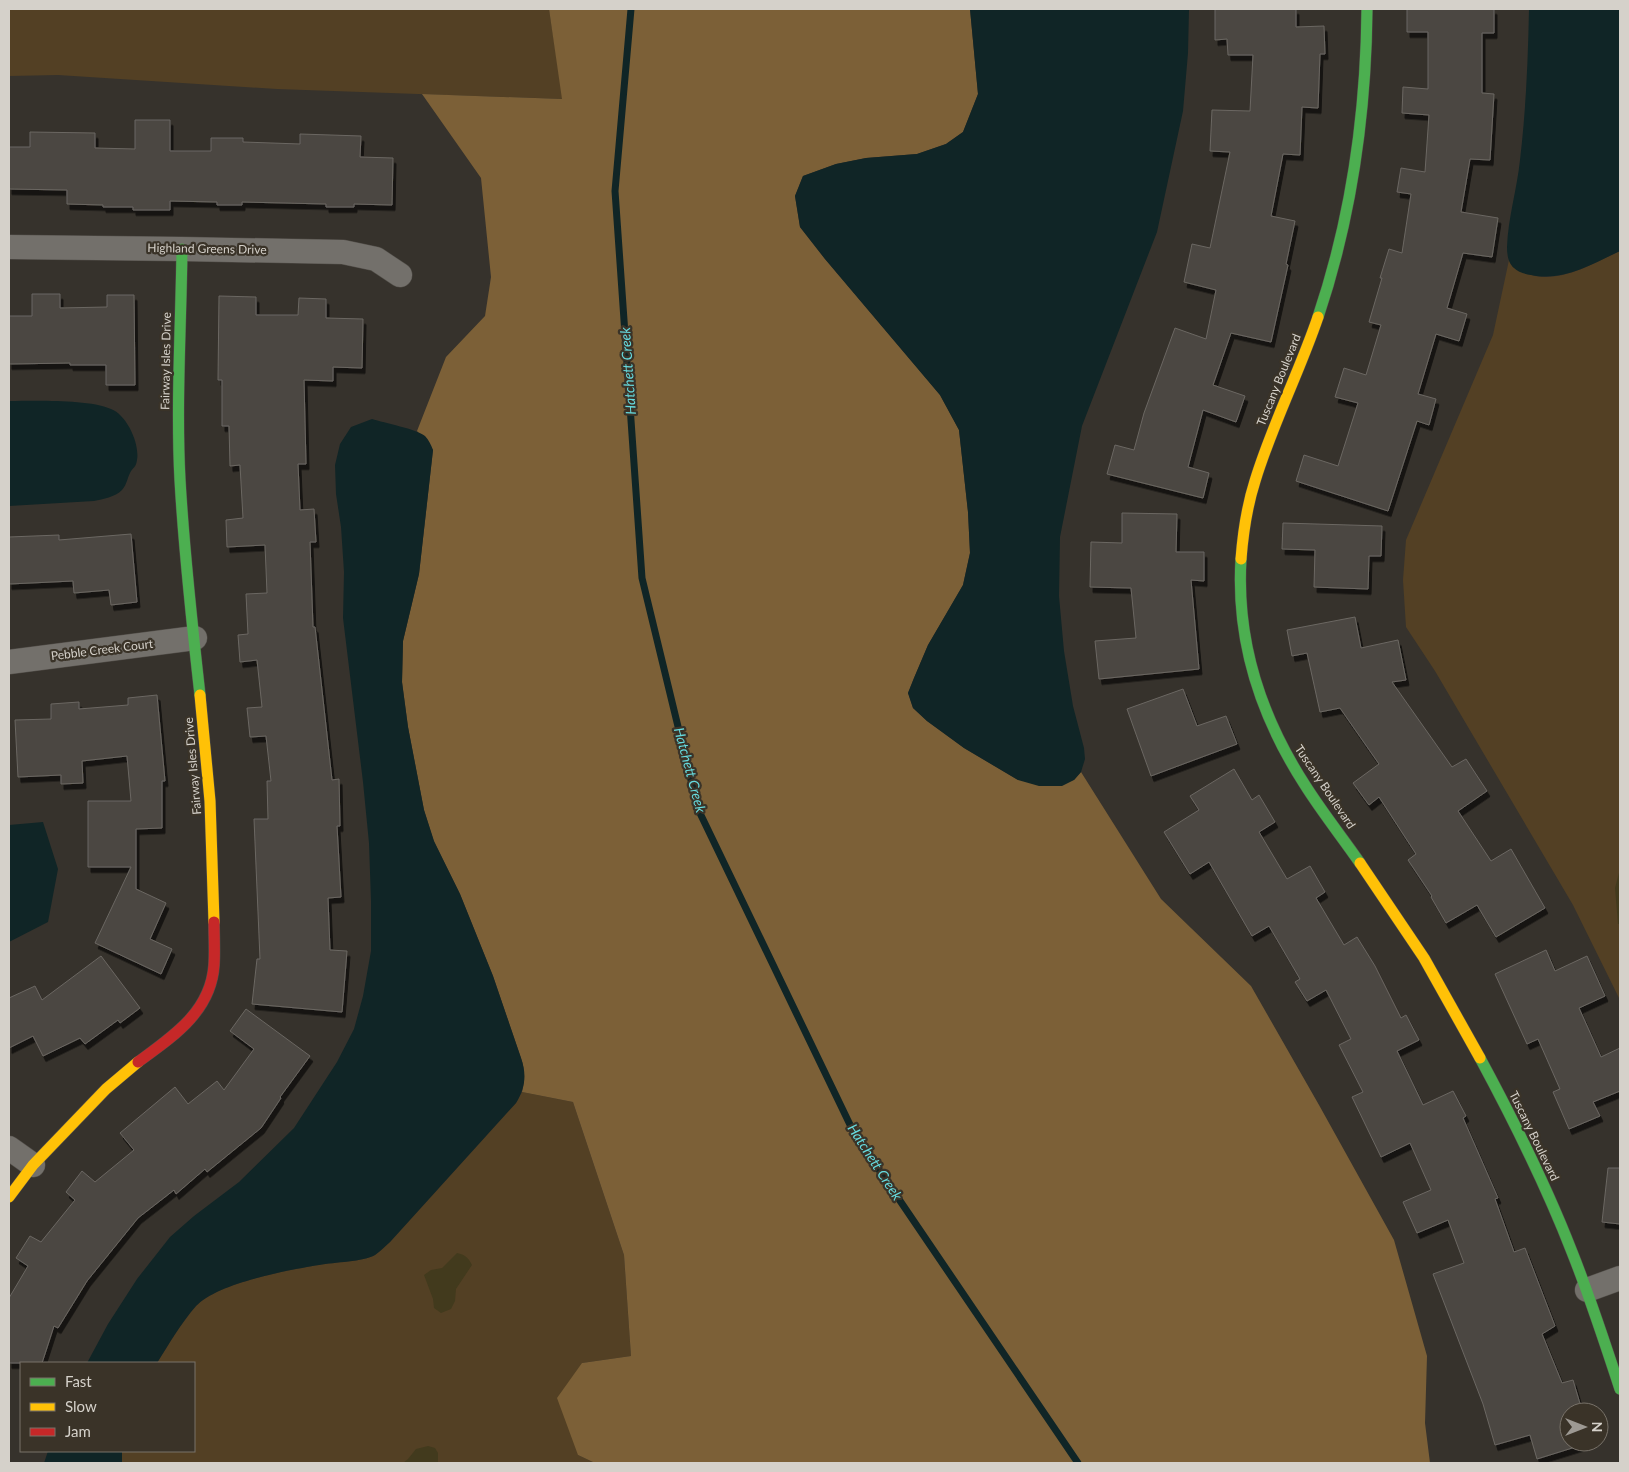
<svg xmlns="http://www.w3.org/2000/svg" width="1629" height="1472" font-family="Lato,sans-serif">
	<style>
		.green { fill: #534024 }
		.forest { fill: #7c6037 }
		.sand { fill: #423a1d }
		.water { fill: #102526 }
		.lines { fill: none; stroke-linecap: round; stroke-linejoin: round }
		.stream { stroke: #102526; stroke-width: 7 }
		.building { fill: #4b4742; stroke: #6b6762; filter: url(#shadow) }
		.street-casing { stroke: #524e49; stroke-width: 25 }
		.fast-casing { stroke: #524e49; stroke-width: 12 }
		.slow-casing { stroke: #524e49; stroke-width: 12 }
		.jam-casing { stroke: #524e49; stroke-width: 12 }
		.street { stroke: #73706b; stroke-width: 24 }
		.fast { stroke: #4caf50; stroke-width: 11 }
		.slow { stroke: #ffc107; stroke-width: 11 }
		.jam { stroke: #c62828; stroke-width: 11 }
		.labels { text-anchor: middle; stroke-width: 4.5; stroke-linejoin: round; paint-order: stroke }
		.street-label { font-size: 12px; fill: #d5d1ca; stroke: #3a3328 }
		.water-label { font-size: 14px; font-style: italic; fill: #66dade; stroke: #3a3328 }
	</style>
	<defs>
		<filter id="shadow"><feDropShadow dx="3" dy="5.5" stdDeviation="0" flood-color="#0009"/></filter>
	</defs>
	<rect width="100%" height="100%" fill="#36322c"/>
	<path class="green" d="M 9,9 L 549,9 L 563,99 L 277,89 L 58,75 L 9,76 Z
		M 1620,251 L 1620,1000 L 1573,905 L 1435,671 L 1406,627 L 1403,580 L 1406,540 L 1493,335 L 1509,260 C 1512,267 1516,268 1523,272 C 1556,287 1591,264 1620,251 Z
		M 522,1092 L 573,1102 L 624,1255 L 631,1356 L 582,1363 L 578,1455 L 595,1463 L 122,1463 L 122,1451 L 194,1451 L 194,1363 L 157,1363 C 169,1344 181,1323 196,1306 C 217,1283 288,1270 319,1265 C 334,1262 363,1262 375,1255 C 381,1251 385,1246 390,1242 L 516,1103 Z"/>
	<path class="forest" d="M 549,9 L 970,9 L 978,94 L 963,132 L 946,144 L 917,154 L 866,158 L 836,164 L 803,176 L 795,196 L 800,227 L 825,259 L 940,395 L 959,430 L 968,512 L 970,553 L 963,585 L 928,645 L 914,678 L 908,693 L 913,708 L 927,721 L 964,748 L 1018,780 L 1074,780 L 1081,772 L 1161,899 L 1251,986 L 1319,1105 L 1394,1240 L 1427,1356 L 1425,1423 L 1430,1463 L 595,1463 L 578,1455 L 557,1398 L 582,1363 L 631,1356 L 624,1255 L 573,1102 L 522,1092 C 525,1080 525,1070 521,1058 L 493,976 L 460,894 L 434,842 L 424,810 L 408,727 L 402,682 L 403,641 L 419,574 L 433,450 L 417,431 L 446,357 L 485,316 L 491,277 L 481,178 L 422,94 L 562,99 Z"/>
	<path class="sand" d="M 1620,872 L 1620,924 L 1618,924 L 1615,888 L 1619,873 Z
		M 457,1253 C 465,1255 468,1257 472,1265 L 456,1289 L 455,1301 L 451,1309 L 441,1313 L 434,1308 L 433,1299 L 424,1275 L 431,1270 L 442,1268 Z
		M 428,1446 L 435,1448 L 438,1453 L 438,1463 L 403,1463 L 408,1459 L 416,1449 Z"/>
	<path class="water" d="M 970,9 L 1189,9 L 1188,53 L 1183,111 L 1157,232 L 1082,426 L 1060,537 L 1059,596 L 1064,651 L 1073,706 L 1084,748 L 1085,759 L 1081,772 L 1074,780 L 1062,786 L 1039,786 L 1018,780 L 964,748 L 927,721 L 913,708 L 908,693 L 914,678 L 928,645 L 963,585 L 970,553 L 968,512 L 959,430 L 940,395 L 825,259 L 800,227 L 795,196 L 803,176 L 836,164 L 866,158 L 917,154 L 946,144 L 963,132 L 978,94 Z
		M 1529,9 L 1620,9 L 1620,251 C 1592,264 1563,282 1531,275 C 1525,274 1518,272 1514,268 C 1508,263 1507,254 1507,247 C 1508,218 1517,189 1520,160 C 1526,110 1528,59 1529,9 Z
		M 9,401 C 36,401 87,399 111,409 C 127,415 140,444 137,460 C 136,468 133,467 130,473 C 127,479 127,484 122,490 C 115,497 103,499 94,501 L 9,506 Z
		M 372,419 C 384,423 417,429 425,436 C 429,440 431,445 433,450 L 419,574 L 403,641 L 402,682 L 408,727 L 424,810 L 434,841 L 460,894 L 493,976 L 521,1058 C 527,1075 525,1088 516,1103 L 390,1242 C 385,1246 381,1251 375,1255 C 363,1262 334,1262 319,1265 C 288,1270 217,1283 196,1306 C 181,1323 169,1344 157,1363 L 87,1363 L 108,1324 L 137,1279 L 170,1237 L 194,1216 L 239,1182 L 294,1128 L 337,1062 L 354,1029 L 363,996 L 371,951 L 371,901 L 369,843 L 363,782 L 343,618 L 344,572 L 341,527 L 336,494 L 335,465 L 340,444 L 351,427 Z
		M 43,822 L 58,869 L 48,922 L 9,942 L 9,825 Z
		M 48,1451 L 122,1451 L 122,1463 L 44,1463 Z"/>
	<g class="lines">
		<path class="stream" d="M 631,9 L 615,191 L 642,578 L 698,809 L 854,1133 L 1078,1463"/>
	</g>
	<path class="building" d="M 1215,9 L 1296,9 L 1296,27 L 1324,26 L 1325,54 L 1320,54 L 1318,108 L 1302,107 L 1300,155 L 1283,154 L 1271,216 L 1295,221 L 1286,264 L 1288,265 L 1271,342 L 1231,333 L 1213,385 L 1245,396 L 1236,422 L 1203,410 L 1188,467 L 1209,473 L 1203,498 L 1107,474 L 1115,445 L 1134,450 L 1144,413 L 1175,328 L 1206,339 L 1216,290 L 1184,282 L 1192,244 L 1210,248 L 1230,152 L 1210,151 L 1212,110 L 1250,111 L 1253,55 L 1228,55 L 1227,39 L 1215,40 Z
		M 1407,9 L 1494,9 L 1494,33 L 1482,33 L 1482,93 L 1494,94 L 1490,160 L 1470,159 L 1461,212 L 1498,218 L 1492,257 L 1463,253 L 1447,308 L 1467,314 L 1459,341 L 1436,334 L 1418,394 L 1436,399 L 1429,425 L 1417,421 L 1388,511 L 1296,481 L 1304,455 L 1338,466 L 1358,403 L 1335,397 L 1344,368 L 1366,375 L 1381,325 L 1369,322 L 1382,278 L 1380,278 L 1389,249 L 1402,253 L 1411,194 L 1397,192 L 1401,168 L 1425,172 L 1429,115 L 1402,113 L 1403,87 L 1428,89 L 1428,32 L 1407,32 Z
		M 135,120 L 170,120 L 170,151 L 211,151 L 211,138 L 243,138 L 243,142 L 300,144 L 300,134 L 361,136 L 360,157 L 393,158 L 392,205 L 354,204 L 354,207 L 326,207 L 326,204 L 242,202 L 242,205 L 217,205 L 217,202 L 170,201 L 170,210 L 133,210 L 133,207 L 103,207 L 103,205 L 67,204 L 67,190 L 9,189 L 9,147 L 30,147 L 30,132 L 95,133 L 95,148 L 135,149 Z
		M 32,294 L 60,294 L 60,308 L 107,307 L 107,295 L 134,295 L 135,385 L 106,385 L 106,365 L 70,365 L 70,363 L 9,364 L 9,316 L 32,316 Z
		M 219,296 L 256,297 L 256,315 L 298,315 L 299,298 L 326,299 L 326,318 L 363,319 L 362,368 L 333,367 L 333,381 L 304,380 L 306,464 L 298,464 L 300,510 L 314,509 L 316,542 L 310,542 L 313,627 L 315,627 L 332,780 L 339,779 L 340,826 L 337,826 L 341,897 L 328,898 L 330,950 L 347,951 L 342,1012 L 252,1004 L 257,959 L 260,959 L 254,819 L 268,819 L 267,781 L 271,781 L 266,736 L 250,737 L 247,708 L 262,707 L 257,660 L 240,662 L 238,635 L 248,634 L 246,594 L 267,593 L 265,545 L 227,547 L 226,520 L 243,518 L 240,465 L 230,466 L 229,426 L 222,426 L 222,380 L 218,380 Z
		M 1122,513 L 1177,514 L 1176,552 L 1204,552 L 1204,581 L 1191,580 L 1199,669 L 1099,679 L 1095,641 L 1136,638 L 1131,588 L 1090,587 L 1091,542 L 1122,543 Z
		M 1283,523 L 1382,526 L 1381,556 L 1369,556 L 1368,589 L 1314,587 L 1315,550 L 1282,549 Z
		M 131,534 L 137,602 L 111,605 L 109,590 L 74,593 L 73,581 L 9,584 L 9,537 L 59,535 L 59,540 Z
		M 1355,617 L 1361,648 L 1398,640 L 1406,680 L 1392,682 L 1452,767 L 1466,759 L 1487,791 L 1458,811 L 1491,861 L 1511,849 L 1545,908 L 1496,937 L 1477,905 L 1446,923 L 1431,897 L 1432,896 L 1408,860 L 1416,854 L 1379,797 L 1369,805 L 1353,783 L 1379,764 L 1340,708 L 1320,712 L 1307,653 L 1292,656 L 1287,630 Z
		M 1183,689 L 1197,726 L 1226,716 L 1237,744 L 1151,776 L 1127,709 Z
		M 157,695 L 165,781 L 162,781 L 162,828 L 136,829 L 136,889 L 166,903 L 150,939 L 172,949 L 161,974 L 95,943 L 131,867 L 88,867 L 88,801 L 131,801 L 127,756 L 82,761 L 83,783 L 61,784 L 61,775 L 18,777 L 15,720 L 51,719 L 51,704 L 79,702 L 79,709 L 128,705 L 128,698 Z
		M 1234,769 L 1252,800 L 1259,795 L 1275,822 L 1259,832 L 1287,879 L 1310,866 L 1325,892 L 1316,898 L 1344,945 L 1357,937 L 1375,966 L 1401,1018 L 1406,1015 L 1419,1040 L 1397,1051 L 1423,1105 L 1453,1091 L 1466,1116 L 1463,1118 L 1498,1198 L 1495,1199 L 1514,1252 L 1525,1248 L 1555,1326 L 1542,1334 L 1562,1383 L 1573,1380 L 1581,1407 L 1575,1409 L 1576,1412 L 1569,1412 L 1569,1442 L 1585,1442 L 1585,1444 L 1537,1459 L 1530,1435 L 1495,1445 L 1483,1404 L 1433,1274 L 1464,1263 L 1448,1220 L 1417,1233 L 1403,1202 L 1431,1190 L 1410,1143 L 1381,1157 L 1352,1097 L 1363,1092 L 1339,1045 L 1351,1039 L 1326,990 L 1307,1001 L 1295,982 L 1300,979 L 1269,926 L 1252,936 L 1209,862 L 1190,874 L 1164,832 L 1199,810 L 1190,796 Z
		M 1546,950 L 1555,971 L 1587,956 L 1605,996 L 1579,1008 L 1601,1057 L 1620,1048 L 1620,1091 L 1593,1102 L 1600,1116 L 1569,1129 L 1553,1092 L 1560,1089 L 1538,1039 L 1527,1044 L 1495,974 Z
		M 101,956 L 140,1008 L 120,1023 L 118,1020 L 85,1044 L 80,1038 L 43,1056 L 33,1036 L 9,1048 L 9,998 L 35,986 L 42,1000 Z
		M 246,1009 L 310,1056 L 280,1097 L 281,1098 L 261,1128 L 207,1172 L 205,1169 L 176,1194 L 174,1190 L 138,1218 L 87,1281 L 58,1328 L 54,1326 L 42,1363 L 9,1363 L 9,1298 L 28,1266 L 16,1258 L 30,1236 L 41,1242 L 75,1200 L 66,1192 L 82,1171 L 95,1182 L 134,1150 L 120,1133 L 175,1087 L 188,1104 L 217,1081 L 224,1090 L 254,1049 L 230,1031 Z
		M 1608,1168 L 1620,1168 L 1620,1224 L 1602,1222 Z"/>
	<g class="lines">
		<defs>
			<path id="street" d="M 9,247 L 182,249 L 343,252 L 376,259 L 400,275
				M 9,662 L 195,638
				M 9,1148 L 33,1165
				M 1587,1290 L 1620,1278"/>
			<path id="fast" d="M 182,249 C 181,325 176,405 180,480 C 184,552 192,624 200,695
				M 1318,317 C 1352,216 1366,116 1367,9
				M 1241,559 C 1236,641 1261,717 1305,785 C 1322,812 1342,837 1360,863
				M 1480,1058 C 1514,1121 1546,1185 1572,1252 C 1590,1297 1605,1343 1620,1389"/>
			<path id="slow" d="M 1241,559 C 1243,533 1247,506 1255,481 C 1272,425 1299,373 1318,317
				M 200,695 L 210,801 L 214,922
				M 1360,863 L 1424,958 L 1480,1058
				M 9,1197 L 33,1165 L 106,1089 L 138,1062"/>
			<path id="jam" d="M 138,1062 C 172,1037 211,1012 214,965 C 215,951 214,936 214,922"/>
		</defs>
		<use href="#street" class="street-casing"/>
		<use href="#fast" class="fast-casing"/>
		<use href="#slow" class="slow-casing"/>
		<use href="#jam" class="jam-casing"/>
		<use href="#street" class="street"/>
		<use href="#fast" class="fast"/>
		<use href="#slow" class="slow"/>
		<use href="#jam" class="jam"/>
	</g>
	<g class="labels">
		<g class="street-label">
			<text transform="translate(207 249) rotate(1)" y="4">Highland Greens Drive</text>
			<text transform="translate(166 361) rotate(-89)" y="4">Fairway Isles Drive</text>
			<text transform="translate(1279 380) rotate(-68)" y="4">Tuscany Boulevard</text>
			<text transform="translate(102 650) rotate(-7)" y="4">Pebble Creek Court</text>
			<text transform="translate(193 766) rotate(-95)" y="4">Fairway Isles Drive</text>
			<text transform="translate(1325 787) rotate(56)" y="4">Tuscany Boulevard</text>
			<text transform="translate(1534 1136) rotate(64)" y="4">Tuscany Boulevard</text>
		</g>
		<g class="water-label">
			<text transform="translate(628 371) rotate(-94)" y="5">Hatchett Creek</text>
			<text transform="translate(690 770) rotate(75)" y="5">Hatchett Creek</text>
			<text transform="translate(875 1162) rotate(57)" y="5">Hatchett Creek</text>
		</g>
	</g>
	<rect width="1629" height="1472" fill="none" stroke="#d5d1ca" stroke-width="20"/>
	<rect x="20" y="1362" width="175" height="90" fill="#3a3328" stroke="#787269"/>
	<rect x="30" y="1378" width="25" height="8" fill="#4caf50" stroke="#787269"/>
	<text x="65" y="1387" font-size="15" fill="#d5d1ca">Fast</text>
	<rect x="30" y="1403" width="25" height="8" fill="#ffc107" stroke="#787269"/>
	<text x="65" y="1412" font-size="15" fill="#d5d1ca">Slow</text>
	<rect x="30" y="1428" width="25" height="8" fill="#c62828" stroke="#787269"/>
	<text x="65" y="1437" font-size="15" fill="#d5d1ca">Jam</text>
	<g transform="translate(1584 1427) rotate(90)"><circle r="24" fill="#3a3328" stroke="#787269"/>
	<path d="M0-4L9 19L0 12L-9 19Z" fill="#9d9993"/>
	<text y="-8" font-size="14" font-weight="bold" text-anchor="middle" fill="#d5d1ca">N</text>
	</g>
</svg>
